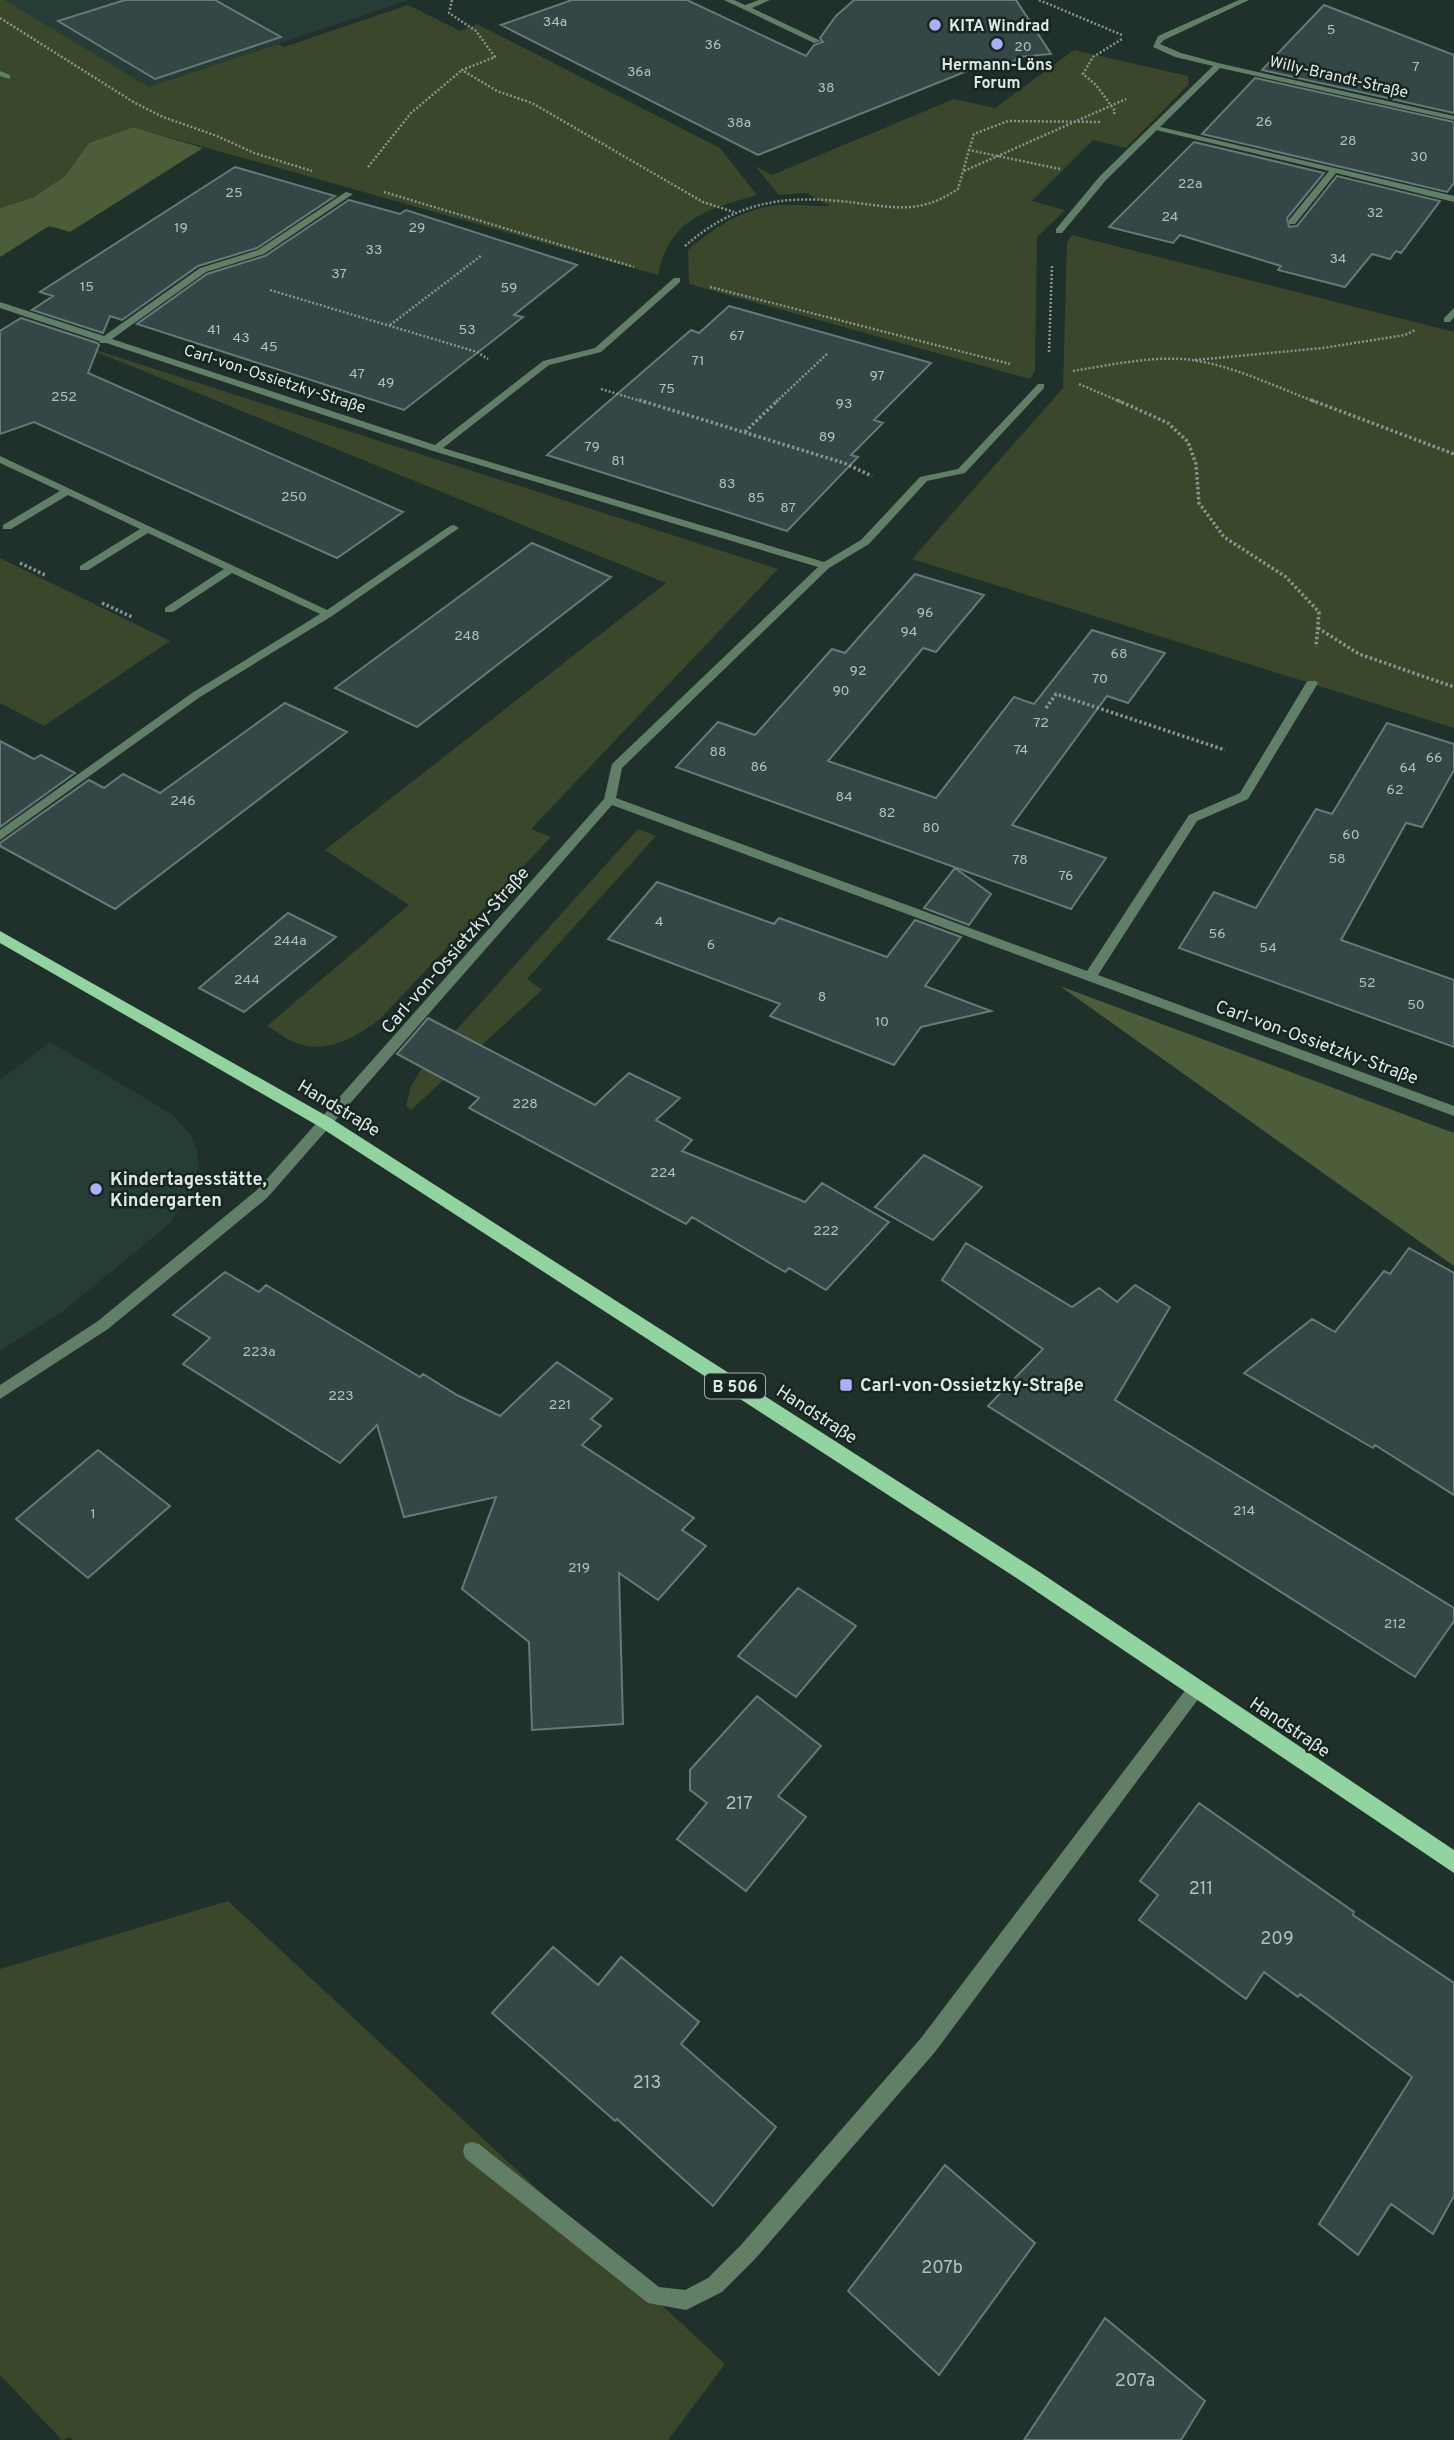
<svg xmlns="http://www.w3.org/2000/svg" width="1454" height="2440" font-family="Overpass,sans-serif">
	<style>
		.built { fill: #263c36 }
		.green { fill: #3a472a }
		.forest { fill: #4d5d39 }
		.building { fill: #344645; stroke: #667a79; stroke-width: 2 }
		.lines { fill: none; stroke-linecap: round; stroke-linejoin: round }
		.path-far1 { stroke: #87948f; stroke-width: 2.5; stroke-dasharray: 2 2; stroke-linecap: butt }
		.path { stroke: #87948f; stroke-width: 3.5; stroke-dasharray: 2.5 2.5; stroke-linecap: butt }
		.service { fill: #607f66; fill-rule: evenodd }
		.minor { fill: #607f66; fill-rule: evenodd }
		.primary { fill: #91d49f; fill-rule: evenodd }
		.poi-dot { fill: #acaffb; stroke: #172621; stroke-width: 2.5 }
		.labels { text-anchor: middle; stroke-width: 5; stroke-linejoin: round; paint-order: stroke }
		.number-label { font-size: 14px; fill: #b4c0bd }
		.far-poi-label { font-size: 16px; font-weight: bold; fill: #dfe8e5; stroke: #172621; text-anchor: start }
		.far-street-label { font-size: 16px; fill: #dfe8e5; stroke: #172621 }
		.shield { fill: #172621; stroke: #a3aeaa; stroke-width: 2 }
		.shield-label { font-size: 16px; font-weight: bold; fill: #dfe8e5 }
		.street-label { font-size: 18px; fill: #dfe8e5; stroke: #172621 }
		.poi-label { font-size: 18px; font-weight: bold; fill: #dfe8e5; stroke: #172621; text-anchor: start }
		.near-number-label { font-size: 18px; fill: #b4c0bd }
	</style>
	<rect width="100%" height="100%" fill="#20302a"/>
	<path class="built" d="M 5,0 L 409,0 L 149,87 Z
		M 50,1042 L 172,1114 L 192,1136 L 197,1150 L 199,1165 L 189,1197 L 167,1226 L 62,1312 L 0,1351 L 0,1080 Z"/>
	<path class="green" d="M 0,0 L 5,0 L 149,87 L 278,44 L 284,47 L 408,5 L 460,31 L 477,24 L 720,148 L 757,195 C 706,210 670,218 658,275 L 133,127 L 89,143 L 65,176 L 34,197 L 0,208 Z
		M 1074,50 L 1188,76 L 1189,84 L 1126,148 L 1093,140 L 1032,201 L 1065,210 L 1037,237 L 1035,371 L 1030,379 L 689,284 L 688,250 C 710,230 739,211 770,206 C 789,203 811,206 830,206 L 806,193 L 779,195 L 755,166 L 772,175 L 954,99 L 995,108 Z
		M 1072,235 L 1454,332 L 1454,728 L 912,559 L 1063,388 L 1067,242 Z
		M 77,344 L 778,569 L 531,829 L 551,837 L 379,1020 C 355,1038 326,1054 296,1043 C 286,1039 276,1031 267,1026 L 409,905 L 325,850 L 666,583 Z
		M 0,558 L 170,641 L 44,726 L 0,703 Z
		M 638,829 L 656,836 L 527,979 L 542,990 L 411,1110 L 406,1106 L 411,1086 L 422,1068 Z
		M 228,1901 L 725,2364 L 668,2440 L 73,2440 L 70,2437 L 62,2440 L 0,2375 L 0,1969 Z"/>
	<path class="forest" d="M 133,127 L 203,148 L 70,232 L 49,226 L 0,257 L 0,208 L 34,197 L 65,176 L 89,143 Z
		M 1060,986 L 1454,1133 L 1454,1266 Z"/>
	<path class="building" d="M 125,0 L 215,0 L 281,37 L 155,79 L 58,21 Z
		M 572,0 L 687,0 L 806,56 L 814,45 L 823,42 L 820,38 L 836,16 L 854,0 L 1016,0 L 1051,54 L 1018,57 L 1008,68 L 999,70 L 972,69 L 758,155 L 501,25 Z
		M 1324,5 L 1454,55 L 1454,113 L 1262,70 Z
		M 1255,78 L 1454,122 L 1454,183 L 1447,192 L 1202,134 Z
		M 1194,142 L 1324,173 L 1287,218 L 1289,227 L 1297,226 L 1337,176 L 1440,201 L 1401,253 L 1396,251 L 1390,259 L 1372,254 L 1345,287 L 1278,270 L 1281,266 L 1180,235 L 1173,243 L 1109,227 Z
		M 235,167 L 335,196 L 257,248 L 198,266 L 122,320 L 110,316 L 103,333 L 32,310 L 53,296 L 40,292 Z
		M 349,200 L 400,214 L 406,210 L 577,265 L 514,315 L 523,317 L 404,410 L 137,324 L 207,274 L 265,256 Z
		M 729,306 L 931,363 L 874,420 L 883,423 L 851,455 L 858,457 L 787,531 L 547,455 L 691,330 L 699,333 Z
		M 21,318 L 97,343 L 99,345 L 88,373 L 403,512 L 337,558 L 34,422 L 0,434 L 0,331 Z
		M 532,543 L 611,577 L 417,727 L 335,688 Z
		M 915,574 L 984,595 L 936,652 L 923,648 L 828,761 L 936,798 L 1014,697 L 1034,704 L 1092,630 L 1165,653 L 1128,703 L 1107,696 L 1012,825 L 1106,858 L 1071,909 L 676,767 L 718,722 L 755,735 L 832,649 L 845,653 Z
		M 285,703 L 347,732 L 115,909 L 0,846 L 0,843 L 89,780 L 104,788 L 123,774 L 160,793 Z
		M 1387,723 L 1454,744 L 1454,770 L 1422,827 L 1406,823 L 1341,940 L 1454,980 L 1454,1047 L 1179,948 L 1214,892 L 1256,908 L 1316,809 L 1332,814 Z
		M 0,741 L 34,759 L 41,755 L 75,773 L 0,827 Z
		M 955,868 L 991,894 L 969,925 L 924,908 Z
		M 657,882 L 774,924 L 779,918 L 887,957 L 915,920 L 961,937 L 925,986 L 991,1011 L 921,1027 L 894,1065 L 770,1016 L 780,1004 L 608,939 Z
		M 288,913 L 336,937 L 244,1012 L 199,988 Z
		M 428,1018 L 595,1105 L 629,1073 L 680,1098 L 656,1120 L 692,1140 L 682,1151 L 805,1202 L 822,1183 L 889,1222 L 826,1290 L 789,1268 L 785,1272 L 692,1217 L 686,1224 L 469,1108 L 479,1098 L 397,1054 Z
		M 924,1155 L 982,1187 L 933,1240 L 875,1207 Z
		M 966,1243 L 1072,1307 L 1099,1288 L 1117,1302 L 1135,1285 L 1170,1307 L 1115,1400 L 1454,1608 L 1454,1621 L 1415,1677 L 988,1406 L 1043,1349 L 942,1280 Z
		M 1409,1248 L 1454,1273 L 1454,1495 L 1375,1445 L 1373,1448 L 1244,1373 L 1312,1319 L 1335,1332 L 1384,1271 L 1390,1274 Z
		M 225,1272 L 259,1292 L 266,1285 L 420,1377 L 423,1374 L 457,1395 L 500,1416 L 557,1362 L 612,1399 L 591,1419 L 601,1426 L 582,1445 L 694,1518 L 682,1530 L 706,1546 L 658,1600 L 619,1573 L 623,1724 L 532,1730 L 529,1642 L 462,1589 L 496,1497 L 404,1517 L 377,1425 L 340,1463 L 183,1364 L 210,1338 L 173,1315 Z
		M 98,1450 L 170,1506 L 88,1578 L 16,1519 Z
		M 798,1588 L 856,1626 L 796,1697 L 738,1656 Z
		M 757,1696 L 821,1746 L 778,1796 L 806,1817 L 746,1891 L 677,1839 L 707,1803 L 690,1790 L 690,1770 Z
		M 1199,1803 L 1354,1912 L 1353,1915 L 1454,1983 L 1454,2196 L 1433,2234 L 1391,2204 L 1358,2255 L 1319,2224 L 1412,2077 L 1300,1994 L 1298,1997 L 1264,1972 L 1246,1999 L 1139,1920 L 1158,1895 L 1140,1881 Z
		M 553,1947 L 598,1985 L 621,1957 L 699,2022 L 681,2044 L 776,2127 L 713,2206 L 617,2119 L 615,2121 L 492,2013 Z
		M 945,2165 L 1035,2243 L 939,2375 L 848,2291 Z
		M 1105,2318 L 1205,2401 L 1181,2440 L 1024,2440 Z"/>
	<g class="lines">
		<path class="path-far1" d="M 452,0 L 449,13 L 476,31 L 495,57 L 462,70 L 497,91 L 532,103 L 703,202 L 734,212
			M 1039,0 L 1122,35
			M 0,18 L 135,103 L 163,117 L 217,136 L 254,153 L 312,171
			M 1114,114 L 1115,111 L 1096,85 L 1083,74 L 1093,57 L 1122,39
			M 368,167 L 411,113 L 462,70
			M 1060,169 L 969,150 L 974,134 L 1008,121 L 1102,122
			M 964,171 L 1126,99
			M 384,192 L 634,267
			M 685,246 C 732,205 778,195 839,201 C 887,205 915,218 958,189 L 969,150
			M 710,287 L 1010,364
			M 270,290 L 477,352 L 488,359
			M 390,325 L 482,255
			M 1049,352 L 1052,266
			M 1195,360 L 1323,348 L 1405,335 L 1415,330
			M 1073,371 C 1110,365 1155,355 1192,360 C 1234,366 1276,387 1316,402
			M 1079,384 L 1121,402
			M 601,389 L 644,402
			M 776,402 L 827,354"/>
		<path class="path" d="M 639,400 L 844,463 L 872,476
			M 1117,400 L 1168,423 L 1188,442 L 1196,464 L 1199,503 L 1224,537 L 1286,577 L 1319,612 L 1316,647
			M 1311,400 L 1454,454
			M 745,432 L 778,400
			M 20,563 L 47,576
			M 102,603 L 132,617
			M 1318,628 L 1359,654 L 1454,687
			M 1046,708 L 1056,694 L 1225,750"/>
		<path class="service" d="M 724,0 L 734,0 L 745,5 L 759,0 L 770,0 L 752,8 L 821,41 L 814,43 Z
			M 0,71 L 10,75 L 10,79 L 0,76 Z
			M 1152,125 L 1454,196 L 1454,202 L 1336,173 L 1295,224 L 1289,224 L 1289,220 L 1329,171 L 1152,129 Z
			M 0,456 L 327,610 L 450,526 L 454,525 L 459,528 L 332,616 L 200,697 L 0,840 L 0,830 L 192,693 L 320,614 L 232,573 L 173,612 L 165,612 L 165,608 L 224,569 L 148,533 L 88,570 L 80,570 L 80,566 L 140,529 L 68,495 L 11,529 L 3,529 L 3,525 L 60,491 L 0,463 Z
			M 1196,1682 L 1202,1684 L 1204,1689 L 1202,1694 L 935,2052 L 755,2259 L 722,2292 L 686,2310 L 648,2303 L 465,2158 L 463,2151 L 465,2144 L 472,2142 L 479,2144 L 659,2287 L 685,2290 L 708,2278 L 741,2245 L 921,2038 L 1190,1684 Z"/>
		<path class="minor" d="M 1239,0 L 1249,0 L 1164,40 L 1160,44 L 1181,53 L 1218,63 L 1454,116 L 1454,120 L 1220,68 L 1106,180 L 1062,233 L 1056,233 L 1056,229 L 1100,176 L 1213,66 L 1175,57 L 1153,47 L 1158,36 Z
			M 346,192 L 353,194 L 264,254 L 206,272 L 112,339 L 435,445 L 543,361 L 595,348 L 674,278 L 680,278 L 680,282 L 601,352 L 549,365 L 443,448 L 824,562 L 861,540 L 920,477 L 958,469 L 1038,384 L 1044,384 L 1044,388 L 965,473 L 927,481 L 869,544 L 829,568 L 622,768 L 616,798 L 1087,971 L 1189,815 L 1240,793 L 1306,683 L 1308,681 L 1316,681 L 1318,683 L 1248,799 L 1197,821 L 1098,975 L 1454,1106 L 1454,1116 L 612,805 L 267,1198 L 108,1329 L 0,1399 L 0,1385 L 98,1321 L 257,1190 L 604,799 L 612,764 L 818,567 L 433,451 L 106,343 L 100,343 L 99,341 L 0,308 L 0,302 L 104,336 L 200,268 L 258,250 Z
			M 1454,308 L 1454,317 L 1450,322 L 1444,322 L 1444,318 Z"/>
		<path class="primary" d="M 0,931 L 332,1119 L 1038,1571 L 1454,1850 L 1454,1873 L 1024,1583 L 320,1127 L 0,943 Z"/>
	</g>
	<g class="poi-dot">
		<circle cx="935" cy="25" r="7"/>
		<circle cx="997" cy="44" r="7"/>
		<circle cx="96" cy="1189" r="7"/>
		<rect x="839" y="1378" width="14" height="14" rx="3.5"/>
	</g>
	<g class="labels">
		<g class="number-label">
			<text x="555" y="26">34a</text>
			<text x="1331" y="34">5</text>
			<text x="713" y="49">36</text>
			<text x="1023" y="51">20</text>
			<text x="1416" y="71">7</text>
			<text x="639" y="76">36a</text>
			<text x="826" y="92">38</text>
			<text x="1264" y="126">26</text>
			<text x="739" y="127">38a</text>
			<text x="1348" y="145">28</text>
			<text x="1419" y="161">30</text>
			<text x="1190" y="188">22a</text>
			<text x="234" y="197">25</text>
			<text x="1375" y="217">32</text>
			<text x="1170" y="221">24</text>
			<text x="181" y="232">19</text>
			<text x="417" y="232">29</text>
			<text x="374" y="254">33</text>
			<text x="1338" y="263">34</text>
			<text x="339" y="278">37</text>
			<text x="87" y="291">15</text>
			<text x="509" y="292">59</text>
			<text x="214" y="334">41</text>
			<text x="467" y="334">53</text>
			<text x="737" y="340">67</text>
			<text x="241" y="342">43</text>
			<text x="269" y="351">45</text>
			<text x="698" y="365">71</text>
			<text x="357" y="378">47</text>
			<text x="877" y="380">97</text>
			<text x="386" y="387">49</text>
			<text x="667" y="393">75</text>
			<text x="64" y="401">252</text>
			<text x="844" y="408">93</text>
			<text x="827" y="441">89</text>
			<text x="592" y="451">79</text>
			<text x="618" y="465">81</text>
			<text x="727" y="488">83</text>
			<text x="294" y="501">250</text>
			<text x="756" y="502">85</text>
			<text x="788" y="512">87</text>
			<text x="925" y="617">96</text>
			<text x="909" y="636">94</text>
			<text x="467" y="640">248</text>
			<text x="1119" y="658">68</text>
			<text x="858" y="675">92</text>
			<text x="1100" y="683">70</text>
			<text x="841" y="695">90</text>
			<text x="1041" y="727">72</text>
			<text x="1021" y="754">74</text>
			<text x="718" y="756">88</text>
			<text x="1434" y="762">66</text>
			<text x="759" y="771">86</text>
			<text x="1408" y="772">64</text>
			<text x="1395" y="794">62</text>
			<text x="844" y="801">84</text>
			<text x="183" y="805">246</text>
			<text x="887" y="817">82</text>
			<text x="931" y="832">80</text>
			<text x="1351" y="839">60</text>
			<text x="1337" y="863">58</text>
			<text x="1020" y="864">78</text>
			<text x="1066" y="880">76</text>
			<text x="659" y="926">4</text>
			<text x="1217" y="938">56</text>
			<text x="290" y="945">244a</text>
			<text x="711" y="949">6</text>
			<text x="1268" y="952">54</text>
			<text x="247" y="984">244</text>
			<text x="1367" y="987">52</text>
			<text x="822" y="1001">8</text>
			<text x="1416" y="1009">50</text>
			<text x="882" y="1026">10</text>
			<text x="525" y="1108">228</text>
			<text x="663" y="1177">224</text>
			<text x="826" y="1235">222</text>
			<text x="259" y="1356">223a</text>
			<text x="341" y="1400">223</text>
			<text x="560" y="1409">221</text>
			<text x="1244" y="1515">214</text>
			<text x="93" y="1518">1</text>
			<text x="579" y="1572">219</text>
			<text x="1395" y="1628">212</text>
		</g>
		<g class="far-poi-label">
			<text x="949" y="31">KITA Windrad</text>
			<text x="997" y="70" text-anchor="middle">Hermann-Löns<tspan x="997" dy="18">Forum</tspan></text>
		</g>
		<g class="far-street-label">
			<text transform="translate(1339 76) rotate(13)" y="6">Willy-Brandt-Straße</text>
			<text transform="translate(275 378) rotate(18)" y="6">Carl-von-Ossietzky-Straße</text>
		</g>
		<rect class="shield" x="705" y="1373.5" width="60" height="25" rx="5"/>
		<g class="shield-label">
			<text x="735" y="1392">B 506</text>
		</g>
		<g class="street-label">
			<text transform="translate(455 950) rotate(-49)" y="6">Carl-von-Ossietzky-Straße</text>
			<text transform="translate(1317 1042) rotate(20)" y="6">Carl-von-Ossietzky-Straße</text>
			<text transform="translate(339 1108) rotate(31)" y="6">Handstraße</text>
			<text transform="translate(817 1414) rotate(33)" y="6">Handstraße</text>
			<text transform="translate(1290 1727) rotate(34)" y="6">Handstraße</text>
		</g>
		<g class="poi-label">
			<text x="110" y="1185">Kindertagesstätte,<tspan x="110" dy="21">Kindergarten</tspan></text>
			<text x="860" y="1391">Carl-von-Ossietzky-Straße</text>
		</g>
		<g class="near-number-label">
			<text x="739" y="1809">217</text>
			<text x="1201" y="1894">211</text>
			<text x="1277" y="1944">209</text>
			<text x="647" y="2088">213</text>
			<text x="942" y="2273">207b</text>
			<text x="1135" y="2386">207a</text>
		</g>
	</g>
</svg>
